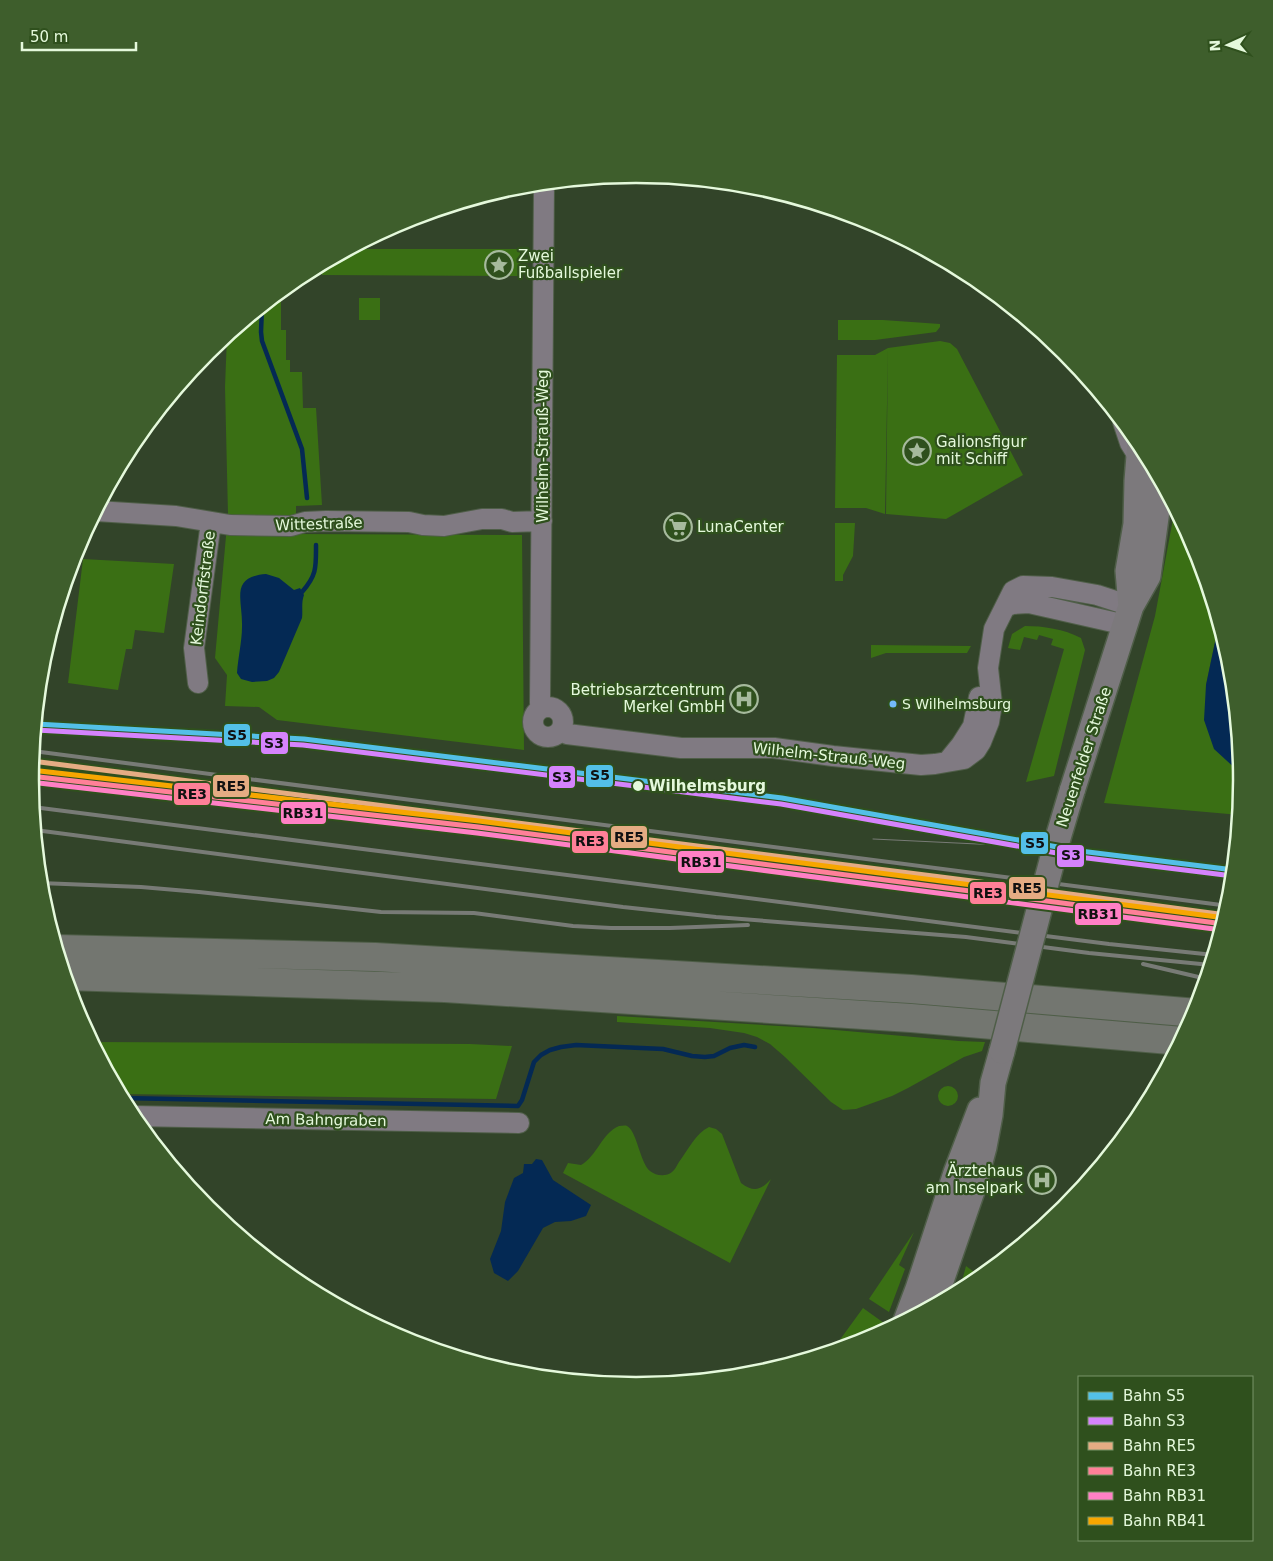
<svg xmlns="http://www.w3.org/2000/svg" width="1273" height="1561" font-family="'DejaVu Sans',sans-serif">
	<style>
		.green { fill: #3a6f14 }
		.water { fill: #042954 }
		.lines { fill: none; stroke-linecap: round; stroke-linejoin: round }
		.stream { stroke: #042954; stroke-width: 4.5 }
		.minor-casing { stroke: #4f5e48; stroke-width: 22 }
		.major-casing { stroke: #4f5e48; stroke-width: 28 }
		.highway-casing { stroke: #4f5e48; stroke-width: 30 }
		.minor { stroke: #807a82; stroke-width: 20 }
		.major { stroke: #7c797c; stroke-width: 25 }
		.highway { stroke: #737670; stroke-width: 28 }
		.tram { stroke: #787b76; stroke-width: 1 }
		.rail { stroke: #787b76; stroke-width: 4 }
		.major-bridge-casing { stroke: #4f5e48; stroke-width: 28; stroke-linecap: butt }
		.major-bridge { stroke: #7c797c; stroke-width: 25 }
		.rail-1-casing { stroke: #2f501d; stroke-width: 9 }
		.rail-2-casing { stroke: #2f501d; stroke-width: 9 }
		.rail-3-casing { stroke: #2f501d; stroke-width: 9 }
		.rail-4-casing { stroke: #2f501d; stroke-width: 9 }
		.rail-5-casing { stroke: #2f501d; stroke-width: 9 }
		.rail-6-casing { stroke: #2f501d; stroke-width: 9 }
		.rail-1 { stroke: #53c0e7; stroke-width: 5 }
		.rail-2 { stroke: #d583fc; stroke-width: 5 }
		.rail-3 { stroke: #e5ac83; stroke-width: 5 }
		.rail-4 { stroke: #ff8098; stroke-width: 5 }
		.rail-5 { stroke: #ff80c5; stroke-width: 5 }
		.rail-6 { stroke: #f7a600; stroke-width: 5 }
		.bus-dot { fill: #73baf8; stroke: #2f501d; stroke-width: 2 }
		.stop-dot { fill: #e5f9dc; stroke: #2f501d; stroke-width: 2 }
		.labels { text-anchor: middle; stroke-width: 4.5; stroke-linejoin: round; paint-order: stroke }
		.bus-label { font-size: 14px; fill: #e5f9dc; stroke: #2f501d; text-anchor: start }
		.poi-label { font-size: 15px; fill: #e5f9dc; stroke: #2f501d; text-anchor: start }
		.street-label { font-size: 15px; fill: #e5f9dc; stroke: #2f501d }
		.stop-label { font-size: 15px; font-weight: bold; fill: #e5f9dc; stroke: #2f501d; text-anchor: start }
		.rim { fill: none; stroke: #e5f9dc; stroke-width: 2.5 }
		.line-badge { stroke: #2f501d; stroke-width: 2 }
		.pale-badge-label { font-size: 14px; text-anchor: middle; font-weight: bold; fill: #111 }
	</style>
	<rect width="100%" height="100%" fill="#324429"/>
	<path class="green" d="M 351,249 L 520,249 L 520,276 L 322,275 L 322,264 Z
		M 285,288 L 284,298 L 281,299 L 281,330 L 286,330 L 286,360 L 290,360 L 290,372 L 302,372 L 303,408 L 316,408 L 322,505 L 296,506 L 296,534 L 522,535 L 524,750 L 277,720 L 259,707 L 225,706 L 227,675 L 215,658 L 228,514 L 225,387 L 227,336 Z
		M 359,298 L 380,298 L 380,320 L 359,320 Z
		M 838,320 L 883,320 L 940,324 L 940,327 L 936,332 L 875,340 L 838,340 Z
		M 940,341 L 950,343 L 957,349 L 1023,475 L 946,519 L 886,514 L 888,348 L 885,514 L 866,508 L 835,508 L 837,355 L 875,355 L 888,348 Z
		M 1175,508 L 1197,549 L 1219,623 L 1206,685 L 1238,771 L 1242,772 L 1243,781 L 1240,815 L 1104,803 L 1155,616 Z
		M 835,523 L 855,523 L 853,556 L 843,575 L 843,581 L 835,581 Z
		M 83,559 L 174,564 L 164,633 L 135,630 L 132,649 L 126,649 L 118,690 L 68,683 Z
		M 1025,626 C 1043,626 1064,629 1081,638 L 1085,650 L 1054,776 L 1026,782 L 1064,649 L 1051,645 L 1053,639 L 1039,635 L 1037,640 L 1024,637 L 1020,650 L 1008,648 L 1012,634 Z
		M 871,645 L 971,646 L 967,653 L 886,653 L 871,658 Z
		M 617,1016 L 813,1028 L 959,1041 L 985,1042 L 982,1051 L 964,1057 L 908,1088 L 892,1096 L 856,1109 L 843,1110 L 831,1102 L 785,1057 L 770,1044 L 757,1037 L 744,1033 L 710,1028 L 617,1022 Z
		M 92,1042 L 470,1044 L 512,1046 L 496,1099 L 119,1094 Z
		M938 1096a10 10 0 1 1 20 0a10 10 0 1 1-20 0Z
		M 619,1126 C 622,1126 625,1125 627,1126 C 637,1131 640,1163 650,1171 C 656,1176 666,1177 672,1172 C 675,1170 677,1165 679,1162 C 688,1150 696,1133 709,1127 L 716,1129 L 722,1134 L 741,1183 C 754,1193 761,1190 771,1179 L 730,1263 L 563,1173 L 568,1163 L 581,1165 C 597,1156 602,1133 619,1126 Z
		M 914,1232 L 899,1265 L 905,1269 L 889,1312 L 869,1299 Z
		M 966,1266 L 982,1278 L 973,1285 L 959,1292 Z
		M 863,1308 L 884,1323 L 880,1335 L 868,1341 L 831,1352 Z"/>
	<path class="water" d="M 266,574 L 279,578 L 294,590 L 300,588 L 304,595 C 301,603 303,610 302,618 L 279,672 L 274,678 L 267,681 L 252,682 L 241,679 L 237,673 C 238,658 242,641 242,627 C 243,600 229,577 266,574 Z
		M 1219,623 L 1231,662 L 1242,772 L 1238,771 L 1214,749 L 1204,720 L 1206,685 Z
		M 536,1159 L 542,1160 L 553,1180 L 591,1205 L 586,1216 L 571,1221 L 555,1222 L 543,1228 L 518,1271 L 508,1281 L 494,1273 L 490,1259 L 501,1231 L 505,1202 L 514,1178 L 523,1173 L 524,1164 L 532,1164 Z"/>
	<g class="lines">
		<path class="stream" d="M 262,307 L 261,332 L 262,341 L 302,449 L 307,498
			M 302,592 C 317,575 316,567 316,545
			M 122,1098 L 518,1106 L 522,1100 L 534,1062 L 541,1055 L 550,1050 L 561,1047 L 576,1045 L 663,1049 L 692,1056 L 705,1057 L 714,1056 L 730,1048 L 744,1045 L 755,1047"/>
		<defs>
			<path id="minor" d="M 1123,422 L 1130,443 L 1138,456
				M 96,511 L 176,516 L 230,525 L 291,526 L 305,522 L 326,521 L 409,522 L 423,525 L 444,526 L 482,519 L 502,519 L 512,522 L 542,521
				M 1005,607 L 1013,604 L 1029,603 L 1126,625
				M 198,683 L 194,648 L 211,522
				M533 722a15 15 0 1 1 30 0a15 15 0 1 1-30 0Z
				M 542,708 L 540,703 L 544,183
				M 561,730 L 567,734 L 681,748 L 774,748 L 833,756 L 921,765 L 935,764 L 964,759 L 976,750 L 981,742 L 989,722 L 992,704 L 988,668 L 994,629 L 1013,591 L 1023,586 L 1052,587 L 1097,595 L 1131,606
				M 948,761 L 961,745 L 973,726 L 979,697
				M 132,1116 L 519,1123"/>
			<path id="major" d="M 1131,606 L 1128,571 L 1136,524 L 1137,481 L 1140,443
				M 1072,791 L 1131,606 L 1148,576 L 1161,481
				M 932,1307 L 973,1188 L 984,1147 L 990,1115 L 993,1083 L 1002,1051
				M 906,1321 L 918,1289 L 956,1173 L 980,1110"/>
			<path id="highway" d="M 57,949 L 375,957 L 911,989 L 1197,1013
				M 65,976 L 445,988 L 911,1018 L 1182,1041"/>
		</defs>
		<use href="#minor" class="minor-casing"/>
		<use href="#major" class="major-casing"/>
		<use href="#highway" class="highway-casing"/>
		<use href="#minor" class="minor"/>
		<use href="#major" class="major"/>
		<use href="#highway" class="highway"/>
		<path class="tram" d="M 873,839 L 1019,846 L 1080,851"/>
		<path class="rail" d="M 33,751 L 1229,906
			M 33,807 L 1109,944 L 1214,955
			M 35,830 L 623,907 L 716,917 L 966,937 L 1089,953 L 1211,965
			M 40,883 L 141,887 L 199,892 L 381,912 L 474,913 L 573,926 L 611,928 L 670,928 L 748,925
			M 1143,964 L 1207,979"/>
		<defs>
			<path id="major-bridge" d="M 1002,1051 L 1058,838 L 1072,791"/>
		</defs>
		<use href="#major-bridge" class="major-bridge-casing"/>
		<use href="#major-bridge" class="major-bridge"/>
		<defs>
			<path id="rail-1" d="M 36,724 L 304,739 L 782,798 L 1080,851 L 1234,870"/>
			<path id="rail-2" d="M 36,730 L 303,745 L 781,804 L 1079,857 L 1233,876"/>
			<path id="rail-3" d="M 32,761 L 988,883 L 1226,915"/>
			<path id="rail-4" d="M 30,776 L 478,827 L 1224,924"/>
			<path id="rail-5" d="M 30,782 L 477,833 L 1222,930"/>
			<path id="rail-6" d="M 31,770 L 479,821 L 1225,918"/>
		</defs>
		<use href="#rail-1" class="rail-1-casing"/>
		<use href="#rail-2" class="rail-2-casing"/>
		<use href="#rail-3" class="rail-3-casing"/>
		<use href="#rail-4" class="rail-4-casing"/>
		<use href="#rail-5" class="rail-5-casing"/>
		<use href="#rail-6" class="rail-6-casing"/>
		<use href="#rail-1" class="rail-1"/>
		<use href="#rail-2" class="rail-2"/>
		<use href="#rail-3" class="rail-3"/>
		<use href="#rail-4" class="rail-4"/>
		<use href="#rail-5" class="rail-5"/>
		<use href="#rail-6" class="rail-6"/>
	</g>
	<defs>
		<symbol id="sight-ring" viewBox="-11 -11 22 22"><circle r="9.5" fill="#2f501d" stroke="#a6ba9d" stroke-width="1.5"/><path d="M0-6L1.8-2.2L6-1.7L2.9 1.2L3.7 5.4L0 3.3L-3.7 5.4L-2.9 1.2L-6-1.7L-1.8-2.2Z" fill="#a6ba9d"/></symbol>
		<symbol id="supermarket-ring" viewBox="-11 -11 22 22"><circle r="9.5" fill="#2f501d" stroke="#a6ba9d" stroke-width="1.5"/><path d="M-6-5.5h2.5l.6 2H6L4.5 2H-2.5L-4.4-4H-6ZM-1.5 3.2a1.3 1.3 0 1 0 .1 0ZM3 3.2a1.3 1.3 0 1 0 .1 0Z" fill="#a6ba9d"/></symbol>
		<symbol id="hospital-ring" viewBox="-11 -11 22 22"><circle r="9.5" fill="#2f501d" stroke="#a6ba9d" stroke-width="1.5"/><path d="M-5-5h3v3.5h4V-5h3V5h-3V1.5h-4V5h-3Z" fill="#a6ba9d"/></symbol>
	</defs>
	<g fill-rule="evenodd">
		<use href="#sight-ring" x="483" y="249" width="32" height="32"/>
		<use href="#sight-ring" x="901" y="435" width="32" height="32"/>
		<use href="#supermarket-ring" x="662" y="511" width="32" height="32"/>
		<use href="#hospital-ring" x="728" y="683" width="32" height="32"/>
		<use href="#hospital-ring" x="1026" y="1164" width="32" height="32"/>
	</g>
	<circle class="bus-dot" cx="893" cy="704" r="4.5"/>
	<circle class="stop-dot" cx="638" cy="786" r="6"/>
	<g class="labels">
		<g class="bus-label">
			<text x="902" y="709">S Wilhelmsburg</text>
		</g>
		<g class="poi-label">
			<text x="518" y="261">Zwei<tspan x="518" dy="17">Fußballspieler</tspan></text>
			<text x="936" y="447">Galionsfigur<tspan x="936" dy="17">mit Schiff</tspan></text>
			<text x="697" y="532">LunaCenter</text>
			<text x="725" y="695" text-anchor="end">Betriebsarztcentrum<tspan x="725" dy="17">Merkel GmbH</tspan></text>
			<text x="1023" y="1176" text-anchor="end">Ärztehaus<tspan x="1023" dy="17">am Inselpark</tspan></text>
		</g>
		<g class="street-label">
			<text transform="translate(543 446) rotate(-90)" y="5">Wilhelm-Strauß-Weg</text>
			<text transform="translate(319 524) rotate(-2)" y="5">Wittestraße</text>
			<text transform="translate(203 588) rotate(-83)" y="5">Keindorffstraße</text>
			<text transform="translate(829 756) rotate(6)" y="5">Wilhelm-Strauß-Weg</text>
			<text transform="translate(1084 757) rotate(-72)" y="5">Neuenfelder Straße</text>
			<text transform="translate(326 1120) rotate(1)" y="5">Am Bahngraben</text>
		</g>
		<g class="stop-label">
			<text x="649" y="791">Wilhelmsburg</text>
		</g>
	</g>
	<path d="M0 0H1273V1561H0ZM39 780a597 597 0 1 1 1194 0a597 597 0 1 1-1194 0Z" fill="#3e5e2c" fill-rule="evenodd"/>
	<path class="rim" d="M39 780a597 597 0 1 1 1194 0a597 597 0 1 1-1194 0Z"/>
	<g class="line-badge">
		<rect x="223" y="723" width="28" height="24" rx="5" fill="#53c0e7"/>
		<rect x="260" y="731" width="29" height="24" rx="5" fill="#d583fc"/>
		<rect x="585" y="764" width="29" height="24" rx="5" fill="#53c0e7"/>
		<rect x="548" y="765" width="28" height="24" rx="5" fill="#d583fc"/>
		<rect x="212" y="774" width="38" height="24" rx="5" fill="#e5ac83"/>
		<rect x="173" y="782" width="38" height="24" rx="5" fill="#ff8098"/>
		<rect x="280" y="801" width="47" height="24" rx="5" fill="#ff80c5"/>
		<rect x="610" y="825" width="38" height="24" rx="5" fill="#e5ac83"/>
		<rect x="571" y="830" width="38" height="24" rx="5" fill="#ff8098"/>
		<rect x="1020" y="831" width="29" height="24" rx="5" fill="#53c0e7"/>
		<rect x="1056" y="844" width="29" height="24" rx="5" fill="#d583fc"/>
		<rect x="677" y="850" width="48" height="24" rx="5" fill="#ff80c5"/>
		<rect x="1008" y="876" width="38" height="24" rx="5" fill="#e5ac83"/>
		<rect x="969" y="881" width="38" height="24" rx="5" fill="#ff8098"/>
		<rect x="1074" y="902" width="48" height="24" rx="5" fill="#ff80c5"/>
	</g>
	<g class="pale-badge-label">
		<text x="237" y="740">S5</text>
		<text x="274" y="748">S3</text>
		<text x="600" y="780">S5</text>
		<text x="562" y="782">S3</text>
		<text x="231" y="791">RE5</text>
		<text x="192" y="799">RE3</text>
		<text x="303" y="818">RB31</text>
		<text x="629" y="842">RE5</text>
		<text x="590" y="846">RE3</text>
		<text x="1035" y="848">S5</text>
		<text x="1071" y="860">S3</text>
		<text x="701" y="867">RB31</text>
		<text x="1027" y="893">RE5</text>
		<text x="988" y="898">RE3</text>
		<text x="1098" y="919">RB31</text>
	</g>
	<rect x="1078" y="1376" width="175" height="165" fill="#2f501d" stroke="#789469"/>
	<rect x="1088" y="1392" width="25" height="8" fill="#53c0e7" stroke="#789469"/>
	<text x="1123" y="1401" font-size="15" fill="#e5f9dc">Bahn S5</text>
	<rect x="1088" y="1417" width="25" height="8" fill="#d583fc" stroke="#789469"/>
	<text x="1123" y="1426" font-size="15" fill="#e5f9dc">Bahn S3</text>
	<rect x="1088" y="1442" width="25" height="8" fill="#e5ac83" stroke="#789469"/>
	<text x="1123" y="1451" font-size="15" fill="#e5f9dc">Bahn RE5</text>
	<rect x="1088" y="1467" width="25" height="8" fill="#ff8098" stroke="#789469"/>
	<text x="1123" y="1476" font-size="15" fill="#e5f9dc">Bahn RE3</text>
	<rect x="1088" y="1492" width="25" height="8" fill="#ff80c5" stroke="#789469"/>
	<text x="1123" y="1501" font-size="15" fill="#e5f9dc">Bahn RB31</text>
	<rect x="1088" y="1517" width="25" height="8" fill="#f7a600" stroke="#789469"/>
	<text x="1123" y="1526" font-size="15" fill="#e5f9dc">Bahn RB41</text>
	<g transform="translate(1228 45) rotate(267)" stroke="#2f501d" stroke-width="4" paint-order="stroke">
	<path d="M0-4L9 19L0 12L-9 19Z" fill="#e5f9dc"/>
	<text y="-8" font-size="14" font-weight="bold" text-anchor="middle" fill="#e5f9dc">N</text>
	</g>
	<path d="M22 42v8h114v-8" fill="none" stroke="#e5f9dc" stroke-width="2.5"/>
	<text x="30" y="42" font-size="15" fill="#e5f9dc" stroke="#2f501d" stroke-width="4" paint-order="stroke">50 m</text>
</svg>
